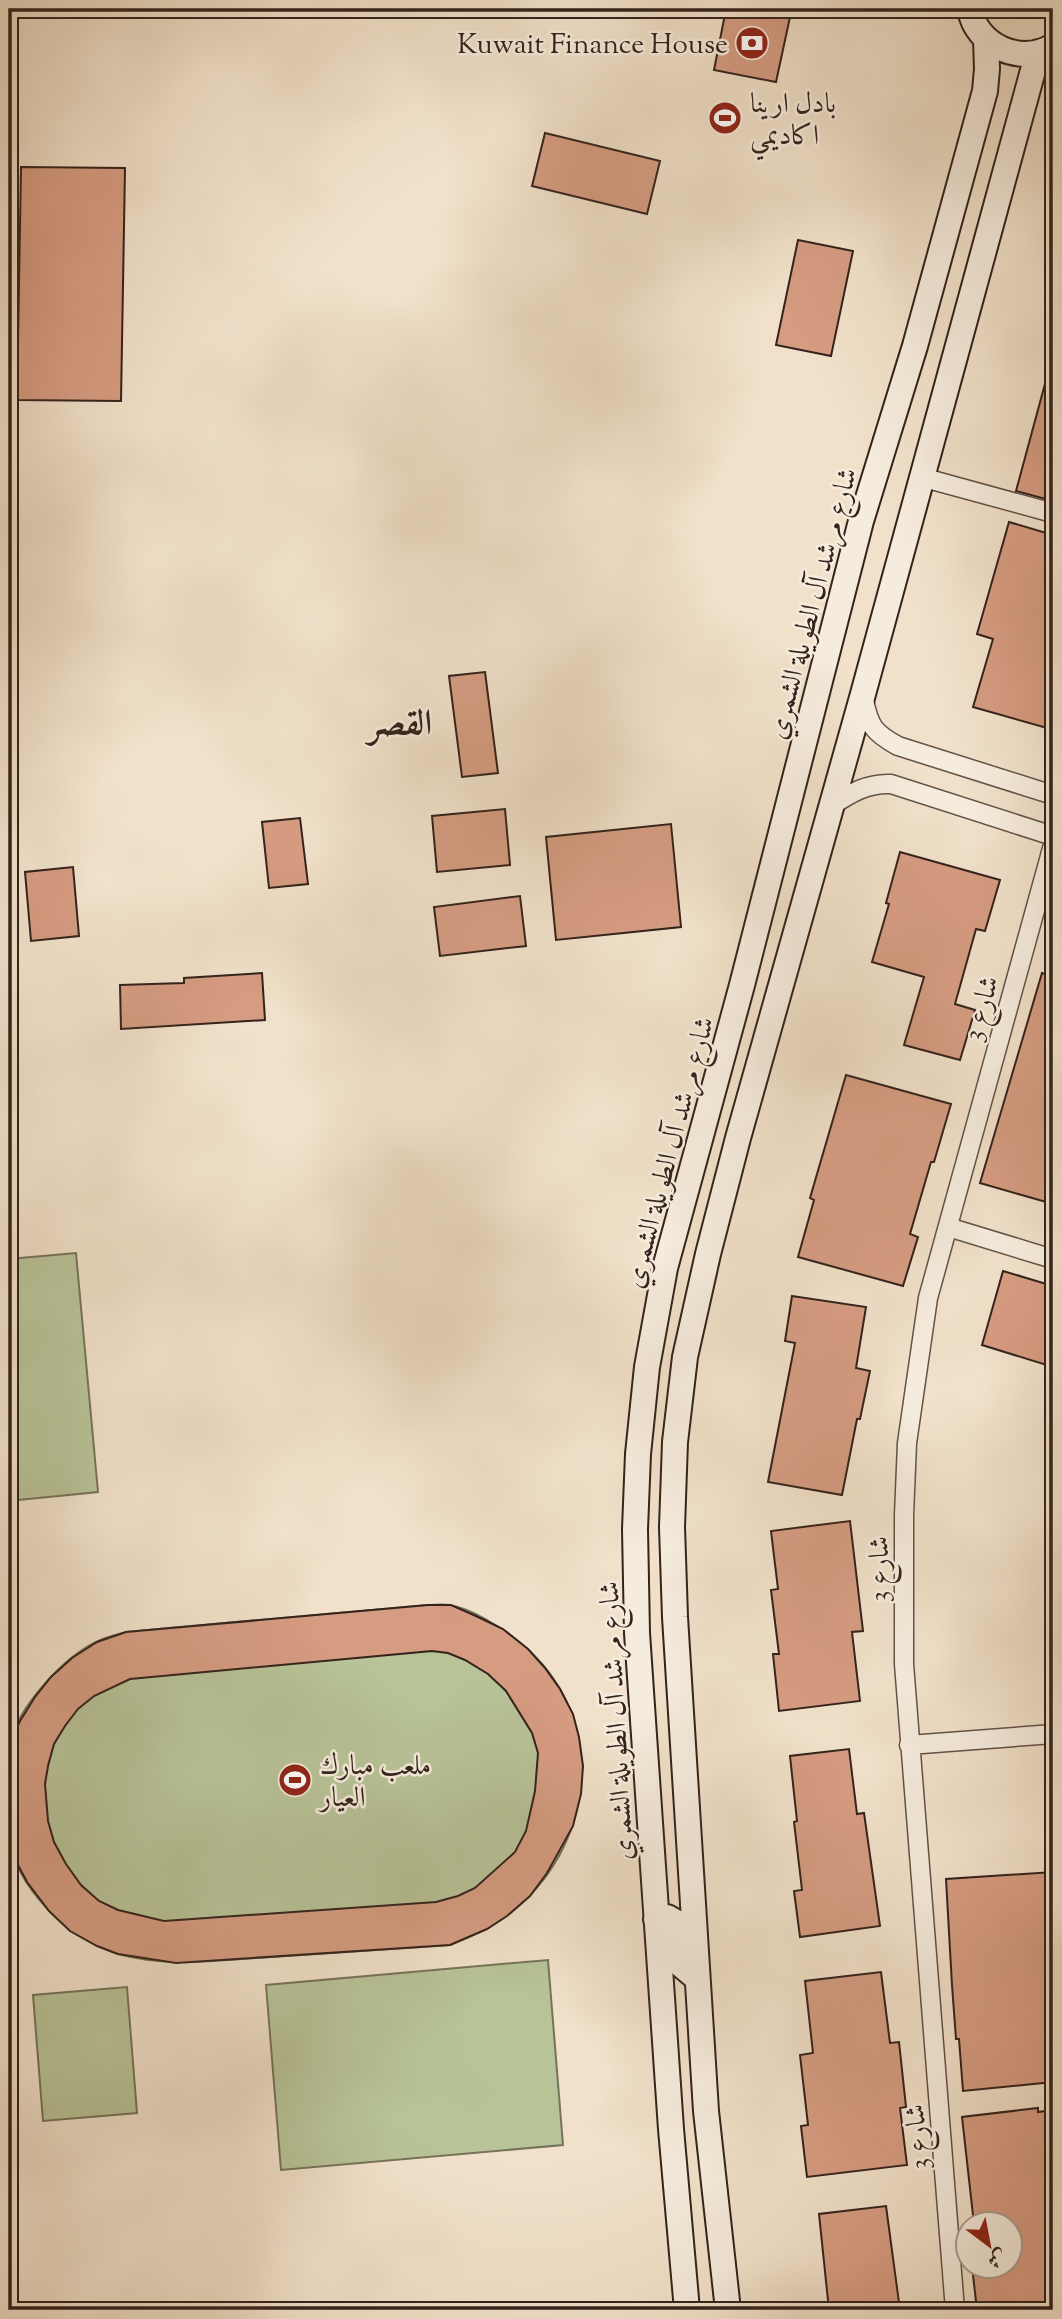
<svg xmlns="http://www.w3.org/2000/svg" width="1062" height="2319" font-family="'Sorts Mill Goudy',Amiri,serif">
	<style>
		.green { fill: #b8c398; stroke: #76735a; stroke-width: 2 }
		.building { fill: #d69c82; stroke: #33231c; stroke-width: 2; fill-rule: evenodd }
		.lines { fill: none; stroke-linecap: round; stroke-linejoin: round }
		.street-casing { stroke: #625248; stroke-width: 21 }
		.secondary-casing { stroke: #33231c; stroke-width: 28 }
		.street { stroke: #f6ecdd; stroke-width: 18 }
		.secondary { stroke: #f6ecdd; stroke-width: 24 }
		.labels { text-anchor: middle; stroke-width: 5; stroke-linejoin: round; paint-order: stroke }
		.poi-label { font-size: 28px; fill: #33231c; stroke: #f6ecdd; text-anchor: start }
		.street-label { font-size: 28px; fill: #33231c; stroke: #f6ecdd }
		.district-label { font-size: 35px; font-weight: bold; fill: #33231c; stroke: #f6ecdd }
	</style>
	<rect width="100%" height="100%" fill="#f1e1ca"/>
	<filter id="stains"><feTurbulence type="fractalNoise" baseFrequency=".00286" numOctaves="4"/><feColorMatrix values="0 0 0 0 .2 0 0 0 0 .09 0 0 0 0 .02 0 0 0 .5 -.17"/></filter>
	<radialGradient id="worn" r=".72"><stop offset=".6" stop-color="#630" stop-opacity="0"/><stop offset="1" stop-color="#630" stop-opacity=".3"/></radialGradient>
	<path class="green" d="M 76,1253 L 98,1492 L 9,1501 L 9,1259 Z
		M 428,1605 C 435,1605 442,1604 449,1605 C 471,1608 502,1628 519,1642 C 611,1715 597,1849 506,1916 C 489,1929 469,1937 450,1945 C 390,1949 330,1953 270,1957 C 219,1960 168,1968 118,1954 C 69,1939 15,1888 9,1835 C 7,1819 9,1803 9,1787 C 9,1774 6,1757 9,1745 C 18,1707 62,1659 96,1642 C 105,1637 116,1635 126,1632 Z
		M 548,1960 L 563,2145 L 281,2170 L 266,1985 Z
		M 127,1987 L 137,2113 L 43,2121 L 33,1995 Z"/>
	<path class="building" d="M 726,9 L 747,9 L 790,17 L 776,82 L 714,70 Z
		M 545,133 L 660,161 L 647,214 L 532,186 Z
		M 21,167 L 125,168 L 121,401 L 17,400 Z
		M 798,240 L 853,251 L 831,356 L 776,345 Z
		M 1049,369 L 1053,370 L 1053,501 L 1016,491 Z
		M 1009,522 L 1053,535 L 1053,704 L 1047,728 L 973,707 L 993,639 L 977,634 Z
		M 485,672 L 498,773 L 462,777 L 449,676 Z
		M 505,809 L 510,865 L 437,872 L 432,816 Z
		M 300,818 L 308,884 L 269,888 L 262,822 Z
		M 671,824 L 681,927 L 556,940 L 546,837 Z
		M 900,852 L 1000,880 L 985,931 L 976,929 L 955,1004 L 975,1010 L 960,1060 L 904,1045 L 924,977 L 872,962 L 889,904 L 886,903 Z
		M 73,867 L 79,936 L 31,941 L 25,872 Z
		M 520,896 L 526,946 L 440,956 L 434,907 Z
		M 262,973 L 265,1020 L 121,1029 L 120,985 L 184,983 L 184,978 Z
		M 1042,973 L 1053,976 L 1053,1204 L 980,1183 Z
		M 846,1075 L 951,1104 L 934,1162 L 931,1162 L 910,1234 L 918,1237 L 903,1286 L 798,1257 L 814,1200 L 810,1198 Z
		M 1003,1271 L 1053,1286 L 1053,1367 L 982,1345 Z
		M 792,1296 L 866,1307 L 856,1368 L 870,1371 L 860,1419 L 857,1419 L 842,1495 L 768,1482 L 795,1343 L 785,1341 Z
		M 850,1521 L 863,1631 L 852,1632 L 860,1701 L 779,1711 L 773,1654 L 779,1654 L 771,1590 L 778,1589 L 771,1531 Z
		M 428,1605 L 451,1605 L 476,1616 L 503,1629 L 528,1649 L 545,1668 L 560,1689 L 573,1714 L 579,1737 L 583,1766 L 581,1794 L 573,1826 L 547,1873 L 530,1896 L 507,1916 L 487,1929 L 450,1945 L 176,1963 L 118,1954 L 97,1946 L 70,1931 L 49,1911 L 27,1882 L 16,1861 L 9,1836 L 9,1745 L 20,1721 L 35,1697 L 51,1677 L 72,1658 L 97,1642 L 126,1632 ZM 432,1651 L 448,1653 L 465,1660 L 488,1674 L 506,1691 L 532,1733 L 538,1753 L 535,1791 L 526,1831 L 515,1852 L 475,1888 L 458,1896 L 436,1902 L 164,1921 L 118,1910 L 99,1901 L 81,1885 L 66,1864 L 54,1842 L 48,1821 L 45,1784 L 48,1766 L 54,1744 L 65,1726 L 78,1709 L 94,1696 L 130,1679 Z
		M 849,1749 L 857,1814 L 864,1813 L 880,1926 L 800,1937 L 794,1891 L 802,1890 L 794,1822 L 797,1821 L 790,1756 Z
		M 1053,1872 L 1053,2082 L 963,2091 L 959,2039 L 956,2039 L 952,1985 L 946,1879 Z
		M 881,1972 L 890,2043 L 899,2042 L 906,2107 L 900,2108 L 907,2165 L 807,2177 L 801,2126 L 808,2125 L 800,2055 L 813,2053 L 805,1981 Z
		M 1038,2108 L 1038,2112 L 1053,2110 L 1053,2310 L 977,2310 L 973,2275 L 975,2274 L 974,2266 L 1010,2266 L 1010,2224 L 974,2224 L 962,2117 Z
		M 886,2206 L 900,2310 L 829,2310 L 819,2214 Z"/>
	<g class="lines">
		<defs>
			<path id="street" d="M 921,477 L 1053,513
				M 864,700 C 869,726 874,733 898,746 L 1053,795
				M 831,806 C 851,793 867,783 891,784 L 1053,836
				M 948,1227 L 1053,1259
				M 909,1745 L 1053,1734
				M 955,2310 L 904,1664 L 904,1515 L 907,1443 L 928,1298 L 1053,845"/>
			<path id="secondary" d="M 970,9 C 976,46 1021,66 1053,46
				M 656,1919 L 667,1917 L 674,1921 L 681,1965 L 693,1975
				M 687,2310 L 671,2129 L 637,1633 L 635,1529 L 638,1454 L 647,1367 L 665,1268 L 742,985 L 861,521 L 915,346 L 985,91 L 987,69 L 986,39
				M 728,2310 L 706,2111 L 675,1617 L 672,1527 L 675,1442 L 685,1357 L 708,1254 L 738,1138 L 863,694 L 1038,52"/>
		</defs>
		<use href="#street" class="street-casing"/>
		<use href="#secondary" class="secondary-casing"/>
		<use href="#street" class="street"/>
		<use href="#secondary" class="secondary"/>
	</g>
	<defs>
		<symbol id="bank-disc" viewBox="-11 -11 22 22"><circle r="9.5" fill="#8f2418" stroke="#f6ecdd"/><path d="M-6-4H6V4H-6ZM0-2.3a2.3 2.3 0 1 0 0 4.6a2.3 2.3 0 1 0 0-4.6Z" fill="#fff"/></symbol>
		<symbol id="stadium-disc" viewBox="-11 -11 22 22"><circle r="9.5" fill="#8f2418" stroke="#f6ecdd"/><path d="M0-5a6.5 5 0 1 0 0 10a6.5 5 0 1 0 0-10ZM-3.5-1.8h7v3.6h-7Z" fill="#fff"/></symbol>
	</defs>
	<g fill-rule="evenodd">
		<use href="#bank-disc" x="733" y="24" width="38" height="38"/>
		<use href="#stadium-disc" x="706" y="99" width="38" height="38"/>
		<use href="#stadium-disc" x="276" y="1761" width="38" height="38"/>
	</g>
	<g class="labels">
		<g class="poi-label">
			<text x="728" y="53" text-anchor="end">Kuwait Finance House</text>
			<text x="750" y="112">بادل ارينا<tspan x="750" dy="32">اكاديمي</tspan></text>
			<text x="320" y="1774">ملعب مبارك<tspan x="320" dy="32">العيار</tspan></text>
		</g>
		<g class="street-label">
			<text transform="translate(811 603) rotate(-75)" y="10">شارع مرشد آل الطويلة الشمري</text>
			<text transform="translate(980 1008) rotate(-74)" y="10">شارع 3</text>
			<text transform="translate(668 1152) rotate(-75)" y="10">شارع مرشد آل الطويلة الشمري</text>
			<text transform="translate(878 1569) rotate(-90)" y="10">شارع 3</text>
			<text transform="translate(615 1721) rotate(-93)" y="10">شارع مرشد آل الطويلة الشمري</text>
			<text transform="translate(916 2137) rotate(-95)" y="10">شارع 3</text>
		</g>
		<g class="district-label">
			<text x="400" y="734">القصر</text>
		</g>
	</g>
	<rect width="1062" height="2319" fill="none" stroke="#f1e1ca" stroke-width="35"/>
	<rect x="10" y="10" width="1041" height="2298" fill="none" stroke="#33231c" stroke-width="3.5"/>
	<rect x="18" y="18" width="1027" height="2284" fill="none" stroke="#33231c" stroke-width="2"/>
	<g transform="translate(989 2245) rotate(148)"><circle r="33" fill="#f6ecdd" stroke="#a89c90" stroke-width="2"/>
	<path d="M0-5L12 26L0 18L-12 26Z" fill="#8f2418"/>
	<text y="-10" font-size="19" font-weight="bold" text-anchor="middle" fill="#33231c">ش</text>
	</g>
	<rect width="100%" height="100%" filter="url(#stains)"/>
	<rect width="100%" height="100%" fill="url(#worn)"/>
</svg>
